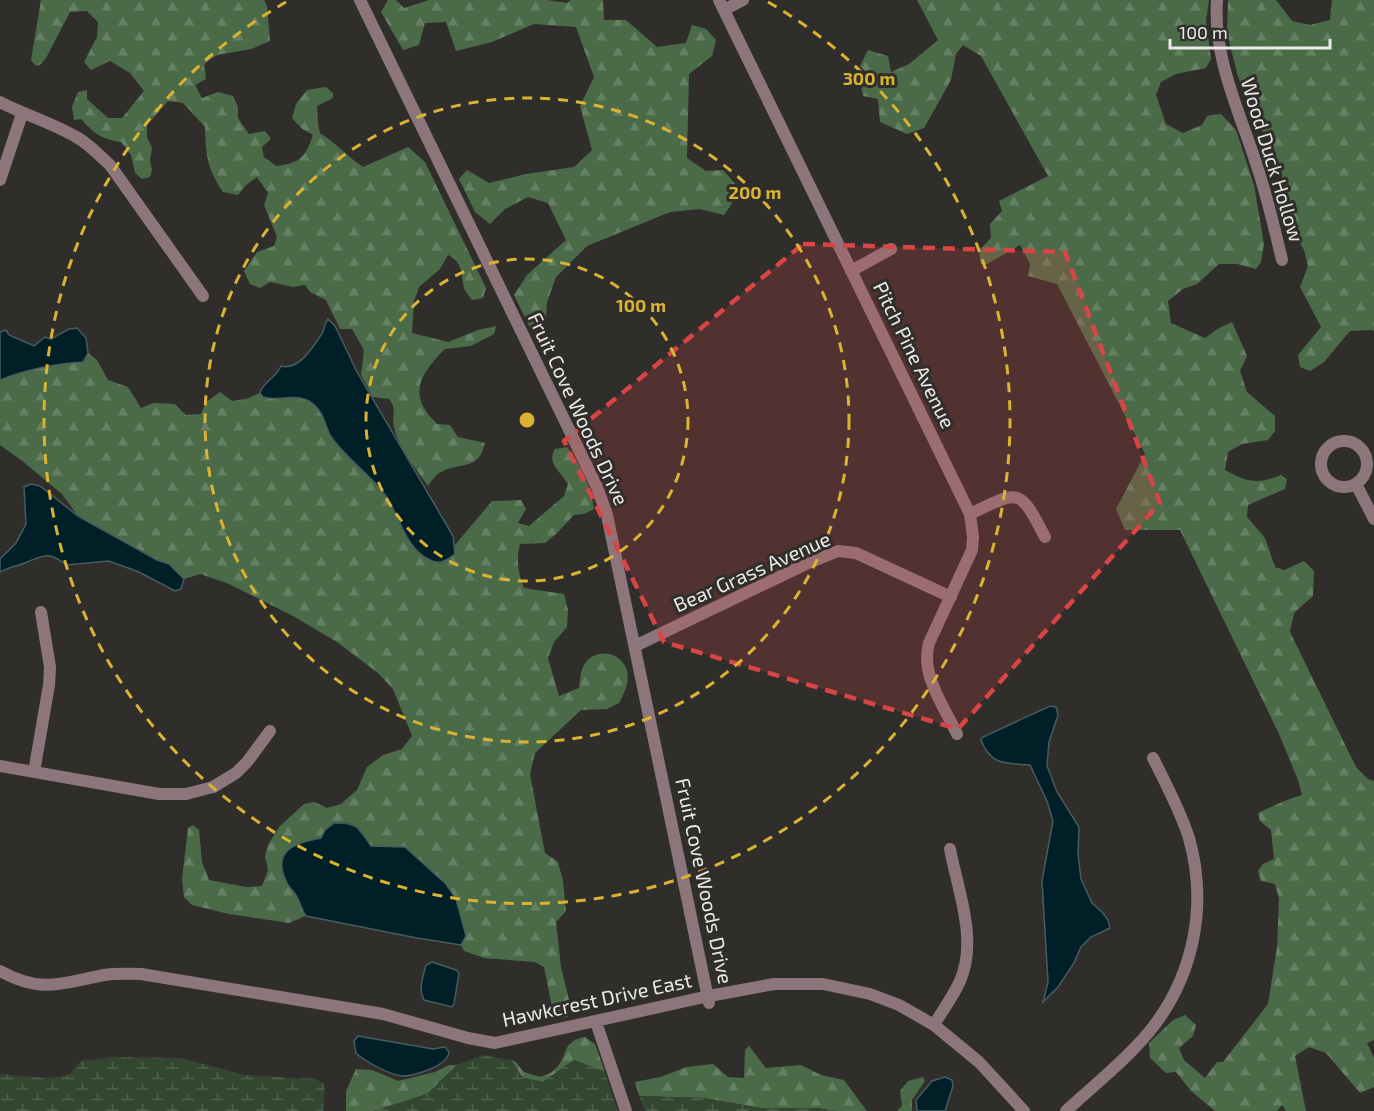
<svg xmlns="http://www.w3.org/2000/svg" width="1374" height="1111" font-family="'Exo 2',sans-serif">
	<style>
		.forest { fill: url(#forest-firs) }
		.wetland { fill: url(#wetland-marsh) }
		.water { fill: #001f27; stroke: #475c61; stroke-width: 1.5 }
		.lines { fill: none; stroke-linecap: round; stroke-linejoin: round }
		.stream { stroke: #475c61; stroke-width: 3 }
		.minor { stroke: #8d767b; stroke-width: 12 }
		.marked { fill: #d94545; fill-opacity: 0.2; stroke: #d94545; stroke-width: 4.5; stroke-dasharray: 12 8; stroke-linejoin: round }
		.ring { fill: none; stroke: #dab333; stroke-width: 3; stroke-dasharray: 10 8 }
		.labels { text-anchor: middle; stroke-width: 6; stroke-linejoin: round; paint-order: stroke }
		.street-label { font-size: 20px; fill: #eceae9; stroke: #302e2b }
		.centre { fill: #dab333; stroke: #302e2b; stroke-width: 3 }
		.ring-label { font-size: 18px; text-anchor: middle; font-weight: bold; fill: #dab333; stroke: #302e2b; stroke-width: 6; stroke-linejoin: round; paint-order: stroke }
	</style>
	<defs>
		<pattern id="forest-firs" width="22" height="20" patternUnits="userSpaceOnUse" patternTransform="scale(1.5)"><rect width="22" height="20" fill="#4b6b48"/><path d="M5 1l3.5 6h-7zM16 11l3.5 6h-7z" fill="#658062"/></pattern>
		<pattern id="wetland-marsh" width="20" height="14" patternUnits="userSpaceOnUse" patternTransform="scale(1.5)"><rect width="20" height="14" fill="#324630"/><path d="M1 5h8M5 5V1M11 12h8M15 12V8" fill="none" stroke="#50614e"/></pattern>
	</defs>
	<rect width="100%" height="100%" fill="#302e2b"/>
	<path class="forest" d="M 41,0 L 264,0 L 267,6 L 270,41 L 251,49 L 217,55 L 204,64 L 206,79 L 195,85 L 202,98 L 218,92 L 233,96 L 238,107 L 238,118 L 249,134 L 265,131 L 271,139 L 262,147 L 264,157 L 276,166 C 300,163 305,158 313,135 L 301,128 L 292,118 L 296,104 L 307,90 L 326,87 L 333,93 L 333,98 L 317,106 L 318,124 L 320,133 C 336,143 348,157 363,167 L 408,147 L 425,162 L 486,288 L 483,298 L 472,300 C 469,296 465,292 464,288 C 461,274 463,262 448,255 L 440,269 L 419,287 L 414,301 L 412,333 L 448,342 L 478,330 L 496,326 L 494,334 L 471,346 L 445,349 C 419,375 407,395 437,424 L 450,425 L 458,437 L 485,443 C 478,472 461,461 441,472 C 435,475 432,480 428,486 C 417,470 397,446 394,427 C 391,414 398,411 389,399 L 373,397 L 361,375 L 364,350 L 352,329 L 340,329 L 326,300 L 310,292 L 305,285 L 293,287 L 270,282 L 260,288 L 250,284 L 244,271 L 257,252 L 274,246 L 277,237 L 264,205 L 268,193 L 257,177 L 246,185 L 238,195 L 223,192 C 207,168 206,156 205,127 L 183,103 L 168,101 L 147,125 L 147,137 L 152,148 L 150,160 L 152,170 L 150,177 L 142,179 L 135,173 L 131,155 L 121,142 C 101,139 95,134 81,119 L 74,120 L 72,107 L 78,92 L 87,90 L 87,99 L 108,118 L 122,118 L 144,91 L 130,73 L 110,61 L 91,70 L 84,62 L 97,37 L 98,22 L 87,11 L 70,12 L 46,58 L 40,65 L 36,66 L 31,60 Z
		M 388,0 L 396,0 L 404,8 L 429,0 L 547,0 L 567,3 L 571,0 L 603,0 L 604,20 L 626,20 L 657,47 L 686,43 L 692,25 L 706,29 L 716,40 L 712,56 L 689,74 L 687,158 L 706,171 L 723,170 L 738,187 L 731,205 L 724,215 L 700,209 L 670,212 L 587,246 L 556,277 L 547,302 L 546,320 L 540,327 L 530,328 L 514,295 L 527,275 L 566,240 L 548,203 L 528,197 L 505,209 L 490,224 L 475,212 L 459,179 L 467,170 L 489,183 L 526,174 L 574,167 L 592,150 L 580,106 L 594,77 L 576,27 L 534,24 L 492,42 L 456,51 L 446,22 L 425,23 L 419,45 L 403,50 L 381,12 Z
		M 917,0 L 1209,0 L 1206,21 L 1211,59 L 1206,68 L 1176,74 L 1161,82 L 1156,95 L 1166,124 L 1183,133 L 1202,125 L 1207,116 L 1221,114 L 1236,130 L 1254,185 L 1264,244 L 1261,262 L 1256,269 L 1237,264 L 1219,264 L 1197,284 L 1183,289 L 1168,301 L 1171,323 L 1205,338 L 1219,328 L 1232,322 L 1247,356 L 1240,371 L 1247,392 L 1275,416 L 1275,431 L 1268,440 L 1242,444 L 1228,452 L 1225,470 C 1247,482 1257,485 1281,475 L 1287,479 L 1285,489 L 1248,505 L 1247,517 L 1265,538 L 1275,567 L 1284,570 L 1304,561 L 1314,571 L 1313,596 L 1294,613 L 1290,632 L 1356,767 L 1368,779 L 1374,781 L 1374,1040 L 1367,1043 L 1374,1058 L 1374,1087 L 1360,1093 L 1326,1053 L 1309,1047 L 1295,1056 L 1306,1111 L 1286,1111 L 1282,1105 L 1277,1111 L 1215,1111 L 1191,1091 L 1176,1072 L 1166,1073 L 1150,1058 L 1149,1043 L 1173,1020 L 1185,1015 L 1196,1025 L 1193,1036 L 1179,1048 L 1184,1060 L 1205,1078 L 1217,1062 L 1223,1062 L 1268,1004 L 1277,947 L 1279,899 L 1275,884 L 1261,881 L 1258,871 L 1263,864 L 1274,859 L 1271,830 L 1260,821 L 1258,813 L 1284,801 L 1302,795 L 1298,780 L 1279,734 L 1180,530 L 1125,530 L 1116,509 L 1145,454 L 1057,284 L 1028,276 L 1030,264 L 1020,245 L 987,264 L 981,264 L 979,250 L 991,238 L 990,224 L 1002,211 L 999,201 L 1048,176 L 981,56 L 963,45 L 956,54 L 951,80 L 924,128 L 907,134 L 880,122 L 878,99 L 863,96 L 860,80 L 870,76 L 860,66 L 868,50 L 888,56 L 891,72 L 909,64 L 938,40 Z
		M 1228,0 L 1276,0 L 1292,21 L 1310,25 L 1330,20 L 1332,0 L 1374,0 L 1374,332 L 1373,330 L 1350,331 L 1324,362 L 1310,371 L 1300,367 L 1298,355 L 1321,327 L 1300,287 L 1308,266 L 1304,250 L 1281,210 L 1285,187 L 1272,143 L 1253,119 L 1237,73 L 1227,33 Z
		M 88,353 L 97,360 L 108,380 L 128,387 L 141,408 L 153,403 L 175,404 L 186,415 L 201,414 L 206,402 L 220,392 L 232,401 L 246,399 L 260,393 C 271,408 304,385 322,413 C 326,419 326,428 330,434 C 334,441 341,446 346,452 C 358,465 372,479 383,493 C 402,515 409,556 440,563 L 455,554 L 455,545 L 492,501 L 521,500 L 526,509 L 518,523 L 529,526 L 564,496 L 568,484 C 561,472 546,463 555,449 L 567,447 C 581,464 591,488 594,509 L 584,514 L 574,515 L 556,534 L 545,543 L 520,544 C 516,560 518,573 524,588 L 564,594 L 568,610 L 567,627 L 554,642 L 548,658 L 559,696 L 579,688 C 580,683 580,675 582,670 C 589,647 621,649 627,671 C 630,682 624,693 619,703 L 607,709 L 581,710 L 535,753 L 530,774 L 545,853 L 558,862 L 563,881 L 566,911 L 556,922 L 561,967 L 570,1004 L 568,1017 L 559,1018 L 552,1007 L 544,967 L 535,962 L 484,958 L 464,951 L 461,945 L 466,936 L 456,900 L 446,884 L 405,847 L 371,847 C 367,841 362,830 357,827 C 343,817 327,824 321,838 C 305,841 292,844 282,857 L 288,885 L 298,897 L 306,916 L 289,923 L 229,914 L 192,905 L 184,897 L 182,879 L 188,828 L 193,825 L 199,830 L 202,862 L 209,880 L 246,887 L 262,886 L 268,870 L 265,856 L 268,845 L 279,827 L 304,804 L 314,802 L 327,808 L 341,804 L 357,790 L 367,767 L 383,755 L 402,749 L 412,736 L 393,689 L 378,673 L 337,642 L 293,616 L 227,583 L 200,574 L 184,579 L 169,564 L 157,560 L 78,516 L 62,494 L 21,460 L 0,445 L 0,380 C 27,369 54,364 83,362 Z
		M 585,1037 L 595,1044 L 605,1072 L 574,1060 L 543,1082 L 523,1078 L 511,1060 L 516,1062 L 524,1072 L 540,1077 C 544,1075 550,1074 553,1071 C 570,1057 559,1042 585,1037 Z
		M 749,1046 L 766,1068 L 801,1065 L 821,1075 L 844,1080 L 867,1111 L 837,1111 L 817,1108 L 761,1108 L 703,1098 L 639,1096 L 635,1082 L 660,1077 L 687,1067 L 713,1064 L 728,1077 L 744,1078 L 745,1050 Z
		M 449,1065 L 457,1065 L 427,1094 L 374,1111 L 346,1111 L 346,1091 L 356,1069 L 372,1070 L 398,1081 L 435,1072 Z
		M 923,1077 L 925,1081 L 912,1100 L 912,1111 L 897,1111 L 902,1106 L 900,1091 L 908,1081 Z"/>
	<path class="wetland" d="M 482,1055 L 511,1060 L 523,1078 L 543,1082 L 574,1060 L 605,1072 L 618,1111 L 374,1111 L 427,1094 L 457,1065 Z
		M 113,1057 L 181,1058 L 245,1075 L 316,1079 L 325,1085 L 323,1111 L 0,1111 L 0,1074 L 46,1078 L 69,1075 L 81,1061 Z
		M 639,1096 L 703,1098 L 761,1108 L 817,1108 L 837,1111 L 645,1111 Z"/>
	<path class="water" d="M 328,319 L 335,326 L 357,372 L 453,536 L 455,554 C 447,560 439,565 430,560 C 405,548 400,517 386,496 C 371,475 343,456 330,435 C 324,423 324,412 312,403 C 297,392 279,402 263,397 L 260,393 C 263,382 276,378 281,366 C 299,371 314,346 323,332 C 325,327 324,324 328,319 Z
		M 77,328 L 86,338 L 88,353 L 83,362 C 54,364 27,369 0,380 L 0,332 L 6,330 L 9,335 L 34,346 L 45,337 L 51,339 L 69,329 Z
		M 31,484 L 40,486 L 78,516 L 157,560 L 169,564 L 184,579 L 181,589 L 175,591 L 139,572 L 109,561 L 66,565 C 50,551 44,555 27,562 C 18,566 9,567 0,572 L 0,559 L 16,543 L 26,524 L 24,487 Z
		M 1050,706 L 1056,707 L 1058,715 L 1049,742 L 1047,766 L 1057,792 L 1079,827 L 1078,855 L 1081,879 L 1092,903 L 1102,912 L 1108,920 L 1110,928 L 1091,937 L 1081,947 L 1074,963 L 1058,987 L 1043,1002 L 1048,982 L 1042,881 L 1053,821 L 1047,801 L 1030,765 C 1006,763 991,766 981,740 L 983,737 Z
		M 334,823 C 358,822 359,829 371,846 L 405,847 L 446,884 L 456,899 L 466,936 L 461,945 L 417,938 L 306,916 C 302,910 301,905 298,899 C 296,893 290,889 287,883 C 271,851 294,843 321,838 L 325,830 Z
		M 432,962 L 456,970 L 459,973 L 454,1004 L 452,1007 L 424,1000 C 418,989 423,977 426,965 Z
		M 358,1036 L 433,1049 L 445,1047 L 449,1052 C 448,1066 414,1076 402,1076 C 390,1075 364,1061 356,1053 L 354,1041 Z
		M 945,1077 L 952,1080 L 953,1086 L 945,1111 L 917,1111 L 916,1100 L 932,1081 Z"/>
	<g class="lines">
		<path class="stream" d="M 321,1111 L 322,1111"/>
		<path class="minor" d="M 360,0 L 597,487 L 607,515 L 709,1003
			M 719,0 L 970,514 L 973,537 L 972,550 L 929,643 C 920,675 944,706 957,734
			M 1217,0 C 1213,55 1237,106 1254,157 C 1266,191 1274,226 1282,260
			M 724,10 L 743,0
			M 0,102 C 25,115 53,123 78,138 C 90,145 100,156 110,165 L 203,296
			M 0,180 L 22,114
			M 851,271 L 891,249
			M1321 464a23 23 0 1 1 46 0a23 23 0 1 1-46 0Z
			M 1356,484 L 1374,519
			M 970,514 C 1020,490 1019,487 1045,537
			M 635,646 L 806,564 L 838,551 L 856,553 L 951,597
			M 0,766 L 159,794 L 186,794 L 213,787 L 236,773 L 247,762 L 270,731
			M 34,772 L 49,685 L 50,667 L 41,612
			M 0,971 C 41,994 62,983 104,975 C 116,973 128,974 141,974 L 383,1014 L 468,1038 L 495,1043 L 709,996 L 774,984 L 823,984 L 870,994 L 899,1005 L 934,1025 L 979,1062 L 1024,1111
			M 596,1022 L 626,1111
			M 934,1025 C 942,1011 953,997 960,981 C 978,940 958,891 950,849
			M 1066,1111 C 1094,1085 1125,1061 1149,1032 C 1194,977 1208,905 1189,838 C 1180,810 1166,784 1153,758"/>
	</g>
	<path class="marked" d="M 803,244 L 1065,252 L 1160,503 L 958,729 L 664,642 L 564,441 Z"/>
	<g class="ring">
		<circle cx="527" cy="420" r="161"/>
		<circle cx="527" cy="420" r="322"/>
		<path d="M768 2A483 483 0 1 1 286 2"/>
	</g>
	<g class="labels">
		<g class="street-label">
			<text transform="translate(1272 160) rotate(73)" y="7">Wood Duck Hollow</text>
			<text transform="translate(914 355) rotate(64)" y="7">Pitch Pine Avenue</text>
			<text transform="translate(578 409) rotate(65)" y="7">Fruit Cove Woods Drive</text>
			<text transform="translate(752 572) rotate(-24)" y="7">Bear Grass Avenue</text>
			<text transform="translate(704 881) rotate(78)" y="7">Fruit Cove Woods Drive</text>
			<text transform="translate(597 1000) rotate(-12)" y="7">Hawkcrest Drive East</text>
		</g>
	</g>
	<circle cx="527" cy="420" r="9" class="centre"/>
	<g class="ring-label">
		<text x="869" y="85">300 m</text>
		<text x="755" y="199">200 m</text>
		<text x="641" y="312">100 m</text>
	</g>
	<path d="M1170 39v9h160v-9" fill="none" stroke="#eceae9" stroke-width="3"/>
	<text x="1179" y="39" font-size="18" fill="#eceae9" stroke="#302e2b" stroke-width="4.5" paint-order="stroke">100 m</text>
</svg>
